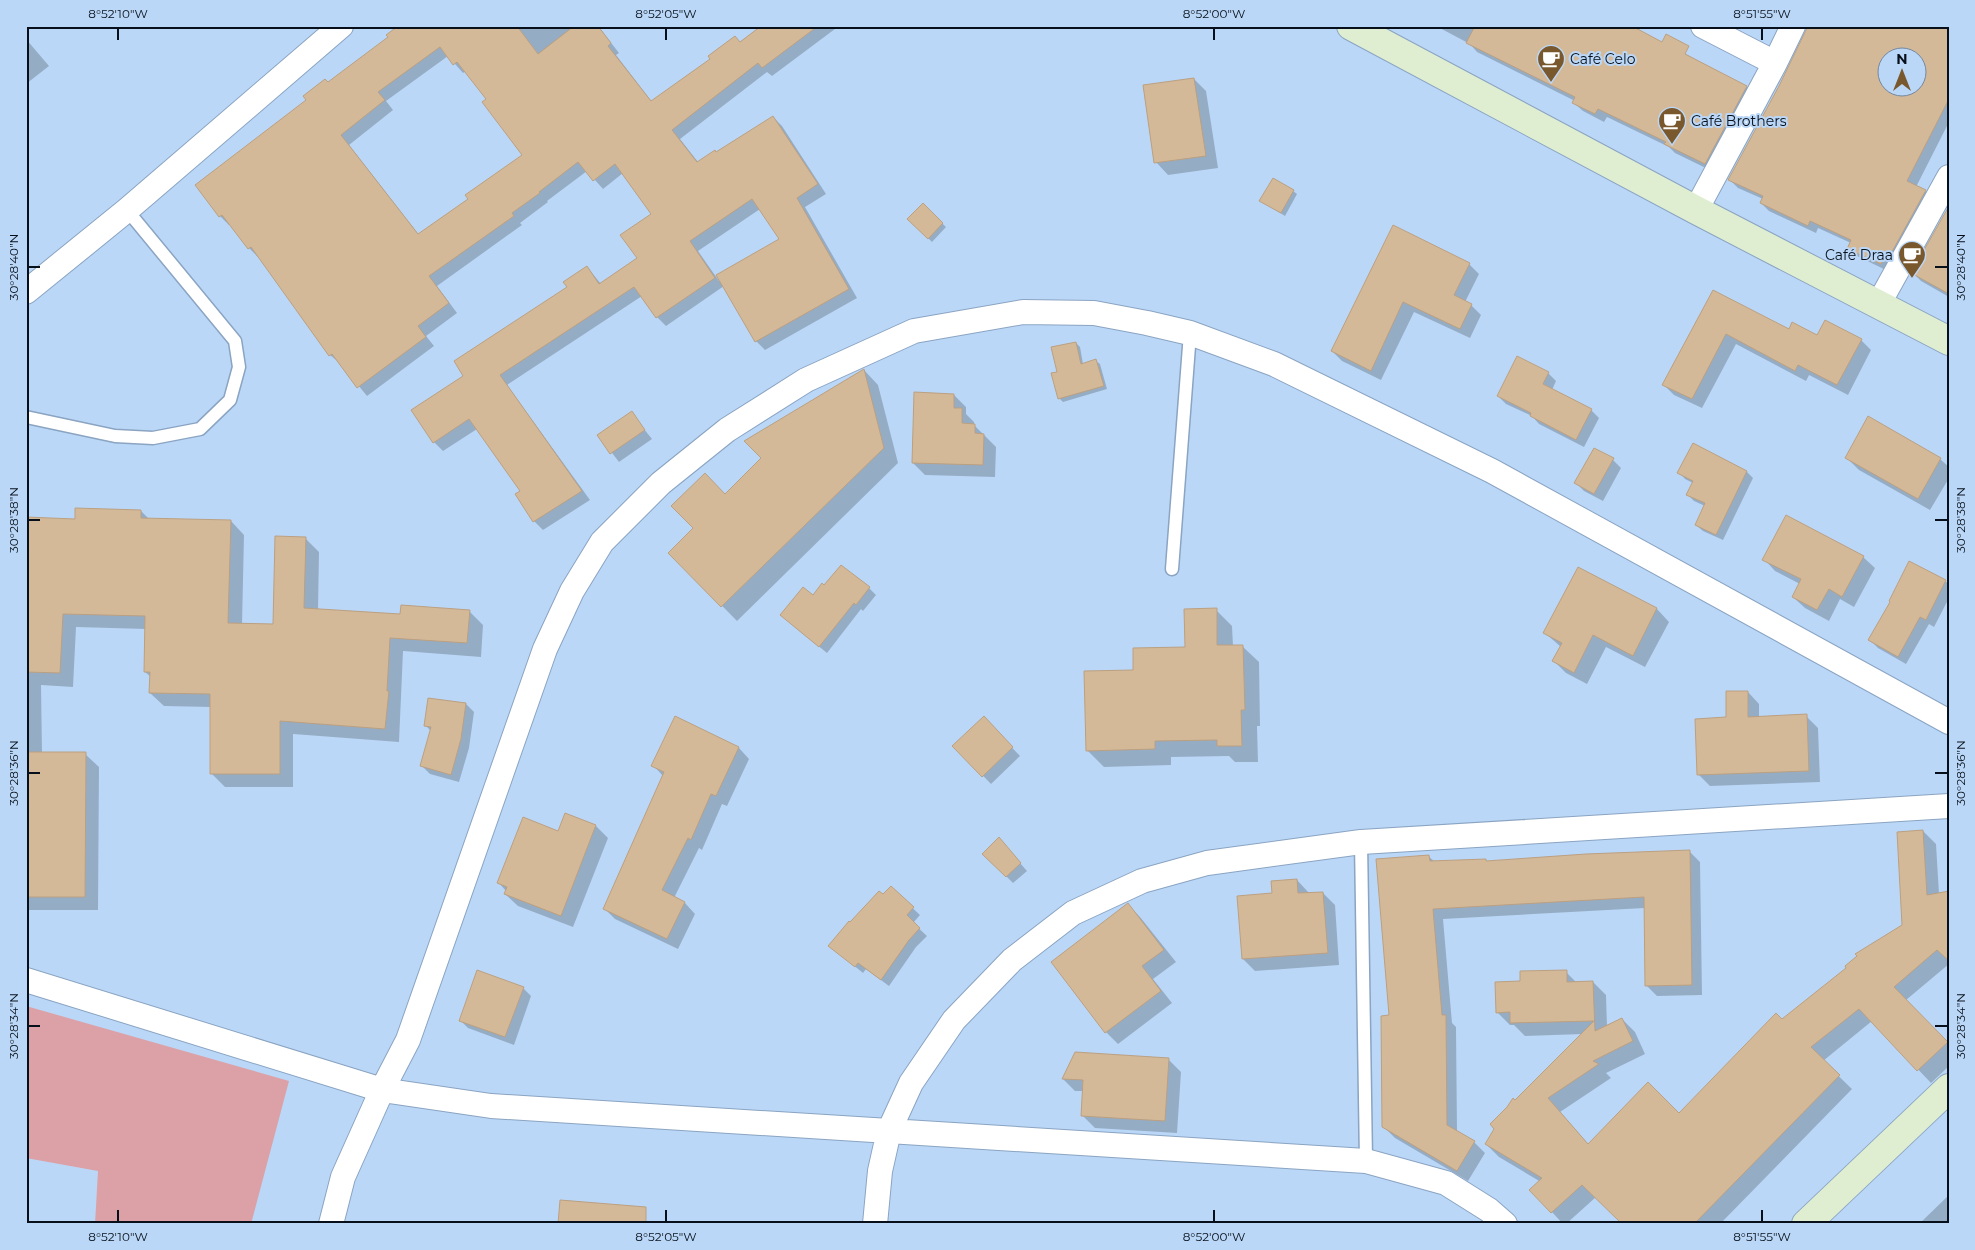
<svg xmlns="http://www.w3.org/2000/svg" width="1975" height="1250" font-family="Montserrat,sans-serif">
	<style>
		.green { fill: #dba1a7 }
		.shadow { fill: #0003; fill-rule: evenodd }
		.building { fill: #d4b999; stroke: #bba081; fill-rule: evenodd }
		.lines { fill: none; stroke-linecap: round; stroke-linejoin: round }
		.lane-casing { stroke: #8aa4c2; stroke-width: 15 }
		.street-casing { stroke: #8aa4c2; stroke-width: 26 }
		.secondary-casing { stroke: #8aa4c2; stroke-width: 30 }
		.lane { stroke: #fff; stroke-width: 12 }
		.street { stroke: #fff; stroke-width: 24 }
		.secondary { stroke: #dfeed1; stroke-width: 28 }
		.ticks { fill: none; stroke: #07101a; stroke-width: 2 }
		.labels { text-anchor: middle; stroke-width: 4; stroke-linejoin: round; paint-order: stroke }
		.poi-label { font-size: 14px; fill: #07101a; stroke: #bbd7f7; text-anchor: start }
		.neatline { fill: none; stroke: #07101a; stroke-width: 2 }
		.ticks-label { font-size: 12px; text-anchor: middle; fill: #07101a }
	</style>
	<rect width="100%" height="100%" fill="#bbd7f7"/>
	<path class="green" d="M 26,1006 L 289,1081 L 251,1224 L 95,1224 L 98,1171 L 26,1158 Z"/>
	<path class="shadow" d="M 522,26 L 598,26 L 619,53 L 616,55 L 652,102 L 763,26 L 839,26 L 772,76 L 767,72 L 680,139 L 698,162 L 716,153 L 773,117 L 782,126 L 826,194 L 805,207 L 857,298 L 765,350 L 756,341 L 724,286 L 666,326 L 657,317 L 642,296 L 507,385 L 590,500 L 543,530 L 534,521 L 522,491 L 477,429 L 443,451 L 434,442 L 465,376 L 568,287 L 587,267 L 601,284 L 638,258 L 652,214 L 623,173 L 603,189 L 587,171 L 547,201 L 548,202 L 520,223 L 522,225 L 437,286 L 457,313 L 426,336 L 434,346 L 367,396 L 340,363 L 330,355 L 259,256 L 258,257 L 249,248 L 231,224 L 229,225 L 220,216 L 197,185 L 390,38 L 519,29 ZM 448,56 L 463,73 L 466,71 L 488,99 L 524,156 L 470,199 L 419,235 L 349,145 L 393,110 L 386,101 ZM 760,209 L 780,240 L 719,281 L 698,251 Z
		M 1436,26 L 1630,26 L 1662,44 L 1664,42 L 1746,87 L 1755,96 L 1714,172 L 1675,153 L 1669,147 L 1607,117 L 1604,122 L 1583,111 L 1574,103 L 1575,101 L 1477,52 L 1470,44 Z
		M 1810,26 L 1949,26 L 1949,122 L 1916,187 L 1925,191 L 1933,199 L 1890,272 L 1857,256 L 1849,248 L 1851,243 L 1818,228 L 1816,233 L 1769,211 L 1761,203 L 1763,199 L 1738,188 L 1730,180 ZM 1888,58 L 1918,58 L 1918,88 L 1888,88 Z
		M 26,39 L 49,66 L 26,84 Z
		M 1194,79 L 1206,91 L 1218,168 L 1168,175 L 1156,162 Z
		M 1293,191 L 1297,194 L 1285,216 L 1261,201 Z
		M 923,205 L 946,227 L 932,242 L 909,219 Z
		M 1949,208 L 1949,297 L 1921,281 L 1913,273 Z
		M 1393,226 L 1469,264 L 1479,274 L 1465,302 L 1471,305 L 1481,315 L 1470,338 L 1414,312 L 1381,380 L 1342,361 L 1332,351 Z
		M 1714,291 L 1789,331 L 1818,337 L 1861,340 L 1871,350 L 1848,395 L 1809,375 L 1806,381 L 1736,344 L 1702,408 L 1674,395 L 1664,385 Z
		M 1076,343 L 1080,347 L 1083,364 L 1096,361 L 1100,364 L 1107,389 L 1063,402 L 1059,398 L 1058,373 Z
		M 864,370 L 878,385 L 898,463 L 737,621 L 670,553 L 725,495 Z
		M 1548,373 L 1556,381 L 1552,390 L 1591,410 L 1599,418 L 1584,447 L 1539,424 L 1532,416 L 1506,404 L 1498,396 Z
		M 954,395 L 966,407 L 966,414 L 974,422 L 974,425 L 996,447 L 995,477 L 925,475 L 913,463 Z
		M 631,413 L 652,439 L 619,462 L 599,436 Z
		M 1846,457 L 1940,459 L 1949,467 L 1949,478 L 1930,510 L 1859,470 Z
		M 1613,460 L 1621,468 L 1603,501 L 1584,491 L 1576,483 Z
		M 1679,472 L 1747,472 L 1753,478 L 1723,540 L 1703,531 L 1696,525 L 1705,506 L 1694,501 L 1688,495 L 1693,483 L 1685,479 Z
		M 141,511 L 149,519 L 231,521 L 244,535 L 242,625 L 274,626 L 306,539 L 319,552 L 318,610 L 402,615 L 469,611 L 483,625 L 481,657 L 403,651 L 399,742 L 293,734 L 293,787 L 225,787 L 212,774 L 211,707 L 164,706 L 150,693 L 151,677 L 145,672 L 146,629 L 76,627 L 73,687 L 41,685 L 42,753 L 85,754 L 99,767 L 98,910 L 26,910 L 26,518 L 76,520 Z
		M 1863,557 L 1875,568 L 1854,607 L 1840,599 L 1829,621 L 1805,608 L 1793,597 L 1800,584 L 1775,571 L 1764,559 Z
		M 1578,569 L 1657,609 L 1669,622 L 1645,667 L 1606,647 L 1587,684 L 1566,673 L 1554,661 L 1561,647 L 1545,633 Z
		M 1945,581 L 1949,584 L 1949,598 L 1934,627 L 1929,624 L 1906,664 L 1878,648 L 1870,640 Z
		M 869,588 L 876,595 L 863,611 L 861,609 L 827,653 L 789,622 L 813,596 Z
		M 1216,610 L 1232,626 L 1233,646 L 1242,646 L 1259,662 L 1260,726 L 1257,726 L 1258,762 L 1235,762 L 1229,756 L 1171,757 L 1171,765 L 1104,767 L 1087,750 L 1135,671 L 1186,648 Z
		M 1748,692 L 1759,704 L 1759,717 L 1806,716 L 1818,728 L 1820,782 L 1710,786 L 1698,774 L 1727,719 Z
		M 466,704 L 474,712 L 469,748 L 459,782 L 430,774 L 422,766 L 431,731 L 426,726 Z
		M 984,718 L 1020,756 L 991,784 L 954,746 Z
		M 739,748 L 749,759 L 727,806 L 722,804 L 702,850 L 699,848 L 674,898 L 685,903 L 695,914 L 678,949 L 615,919 L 604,908 L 663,776 L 653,765 Z
		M 566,814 L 596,826 L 608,838 L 573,927 L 518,906 L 505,894 L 506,891 L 499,883 L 559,832 Z
		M 1923,831 L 1936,844 L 1939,894 L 1949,892 L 1949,964 L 1906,1000 L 1949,1044 L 1949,1066 L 1931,1083 L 1872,1021 L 1823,1061 L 1852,1089 L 1720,1224 L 1623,1224 L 1596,1197 L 1566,1224 L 1563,1224 L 1552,1212 L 1541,1182 L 1499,1157 L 1486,1144 L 1515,1101 L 1583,1034 L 1525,1036 L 1514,1025 L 1510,1025 L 1497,1012 L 1521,983 L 1566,972 L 1577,983 L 1593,982 L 1606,995 L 1607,1027 L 1622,1019 L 1635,1032 L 1645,1054 L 1606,1073 L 1611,1078 L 1560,1112 L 1588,1144 L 1679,1114 L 1782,1021 L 1904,926 Z
		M 1005,846 L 1027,871 L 1013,883 L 984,854 Z
		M 1689,851 L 1700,862 L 1702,995 L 1657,996 L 1646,985 L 1645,908 L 1443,919 L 1452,1023 L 1456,1027 L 1457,1132 L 1474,1142 L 1485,1153 L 1468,1181 L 1395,1138 L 1384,1127 L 1391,1017 L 1428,856 L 1435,862 L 1486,860 L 1487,862 Z
		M 1297,880 L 1309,893 L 1323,893 L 1335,905 L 1339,965 L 1255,971 L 1243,959 L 1274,895 Z
		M 891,888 L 920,915 L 913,923 L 927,936 L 916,947 L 889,986 L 866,969 L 863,973 L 830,946 Z
		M 1128,905 L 1140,917 L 1176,962 L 1153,979 L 1172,1003 L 1118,1044 L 1106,1032 Z
		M 523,988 L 531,996 L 514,1045 L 468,1028 L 460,1020 Z
		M 1168,1059 L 1181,1072 L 1177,1133 L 1095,1128 L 1083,1116 L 1084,1091 L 1075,1091 L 1063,1079 Z
		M 1949,1195 L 1949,1224 L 1919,1224 Z"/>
	<path class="building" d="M 398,26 L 517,26 L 538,54 L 574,26 L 598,26 L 611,43 L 608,46 L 651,101 L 710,59 L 708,56 L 735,36 L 740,42 L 761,26 L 818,26 L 762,68 L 758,63 L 672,130 L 697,162 L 715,150 L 716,152 L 773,116 L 818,184 L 797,198 L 849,289 L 755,342 L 716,275 L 779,239 L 752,199 L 690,241 L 715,278 L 656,318 L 634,287 L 500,375 L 582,491 L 533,522 L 515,494 L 520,491 L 469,419 L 433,443 L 411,410 L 463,376 L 454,361 L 567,287 L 563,282 L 587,266 L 599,284 L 637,258 L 620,235 L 651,214 L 615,164 L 593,181 L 578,162 L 539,192 L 540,193 L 512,213 L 514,216 L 429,276 L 449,303 L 418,326 L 426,337 L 357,388 L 332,354 L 329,356 L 251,247 L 248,249 L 222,215 L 219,217 L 195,185 L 306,100 L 303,96 L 325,79 L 328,82 L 388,37 L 386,35 ZM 440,47 L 453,65 L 457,62 L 486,99 L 482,102 L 522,155 L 465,195 L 468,199 L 418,234 L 341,135 L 385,100 L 378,92 Z
		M 1475,26 L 1632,26 L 1662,42 L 1666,34 L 1689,46 L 1685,54 L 1747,86 L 1705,164 L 1664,144 L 1666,142 L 1598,109 L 1595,114 L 1572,103 L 1575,97 L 1466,43 Z
		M 1808,26 L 1949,26 L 1949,99 L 1907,181 L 1926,190 L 1888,259 L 1885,258 L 1881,264 L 1847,249 L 1851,240 L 1810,221 L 1808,226 L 1760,203 L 1763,196 L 1728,180 L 1779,86 ZM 1888,58 L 1918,58 L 1918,88 L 1888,88 Z
		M 1194,78 L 1206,156 L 1154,163 L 1143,85 Z
		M 1273,178 L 1294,190 L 1281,213 L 1259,201 Z
		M 923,203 L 943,223 L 928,239 L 907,219 Z
		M 1949,206 L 1949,294 L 1911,273 Z
		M 1393,225 L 1470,263 L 1454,295 L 1472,304 L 1460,329 L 1403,302 L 1371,371 L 1331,351 Z
		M 1713,290 L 1789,329 L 1792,322 L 1817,335 L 1825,320 L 1862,339 L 1837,385 L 1798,365 L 1795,371 L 1726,334 L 1692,399 L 1662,385 Z
		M 1076,342 L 1081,364 L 1096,359 L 1104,386 L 1058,399 L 1051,373 L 1057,372 L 1051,347 Z
		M 1517,356 L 1549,372 L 1543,384 L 1592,409 L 1576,440 L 1530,416 L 1531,413 L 1497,396 Z
		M 864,369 L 884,448 L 721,607 L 668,553 L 693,528 L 671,506 L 705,473 L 725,494 L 761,458 L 744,441 Z
		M 914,392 L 954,394 L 954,408 L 962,408 L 962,423 L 975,424 L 975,433 L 984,434 L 983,465 L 912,463 Z
		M 632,411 L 645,430 L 610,454 L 597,435 Z
		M 1868,416 L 1941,458 L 1918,499 L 1845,458 Z
		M 1693,443 L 1747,471 L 1716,535 L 1695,525 L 1705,503 L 1686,495 L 1693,481 L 1677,473 Z
		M 1594,448 L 1614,458 L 1594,494 L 1574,483 Z
		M 75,508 L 141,510 L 141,518 L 231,520 L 228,623 L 273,624 L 275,536 L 306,537 L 304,608 L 400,614 L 401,605 L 470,610 L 467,643 L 390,638 L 387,691 L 389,691 L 385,729 L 280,721 L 280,774 L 210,774 L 210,694 L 149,693 L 150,672 L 144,672 L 145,616 L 63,614 L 60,673 L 26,672 L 26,517 L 75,519 Z
		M 1786,515 L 1864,556 L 1842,597 L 1829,589 L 1817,610 L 1792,597 L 1801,579 L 1762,560 Z
		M 1909,561 L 1946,580 L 1926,620 L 1920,617 L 1898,657 L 1868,640 L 1890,602 L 1889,601 Z
		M 841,565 L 870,587 L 856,605 L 854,603 L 819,647 L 780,615 L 803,587 L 813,595 L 822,583 L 824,585 Z
		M 1578,567 L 1657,608 L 1633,656 L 1593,635 L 1574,673 L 1552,661 L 1562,643 L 1543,633 Z
		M 1217,608 L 1217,645 L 1243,645 L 1245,710 L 1241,710 L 1242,746 L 1217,746 L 1217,740 L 1155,741 L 1155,749 L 1086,751 L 1084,671 L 1133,670 L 1133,648 L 1185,647 L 1184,609 Z
		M 1726,691 L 1748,691 L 1748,717 L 1807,714 L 1809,771 L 1697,775 L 1695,719 L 1726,717 Z
		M 428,698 L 466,703 L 461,739 L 451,775 L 420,766 L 431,727 L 424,726 Z
		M 675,716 L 739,747 L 716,796 L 711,794 L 691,840 L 688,838 L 662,890 L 685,902 L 667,939 L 603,909 L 664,772 L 651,766 Z
		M 984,716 L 1013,747 L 982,777 L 952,746 Z
		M 26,752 L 86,752 L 85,897 L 26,897 Z
		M 565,813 L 596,825 L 561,916 L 504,894 L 507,887 L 497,883 L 523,817 L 558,831 Z
		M 1923,830 L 1927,895 L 1949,891 L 1949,961 L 1937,950 L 1894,987 L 1948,1042 L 1917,1071 L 1859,1009 L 1811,1047 L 1840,1075 L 1694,1224 L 1622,1224 L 1582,1185 L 1551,1213 L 1529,1190 L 1542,1178 L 1485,1144 L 1494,1129 L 1490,1124 L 1507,1107 L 1513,1098 L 1515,1100 L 1594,1021 L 1510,1023 L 1510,1012 L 1496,1013 L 1495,982 L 1520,981 L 1520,971 L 1567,970 L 1567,982 L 1593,981 L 1595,1031 L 1622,1018 L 1633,1041 L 1593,1061 L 1599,1064 L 1548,1098 L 1588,1144 L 1648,1082 L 1679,1113 L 1776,1013 L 1782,1019 L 1846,968 L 1845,966 L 1857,956 L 1855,954 L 1902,925 L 1897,832 Z
		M 999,837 L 1021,863 L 1006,877 L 982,854 Z
		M 1690,850 L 1692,985 L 1645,986 L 1644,897 L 1433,909 L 1442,1015 L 1446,1015 L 1447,1125 L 1475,1141 L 1457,1171 L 1382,1127 L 1381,1016 L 1389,1015 L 1376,859 L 1429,855 L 1430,861 L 1486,859 L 1486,861 L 1586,854 Z
		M 1297,879 L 1298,893 L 1323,892 L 1328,953 L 1242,959 L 1237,896 L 1272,893 L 1271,881 Z
		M 891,886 L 914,907 L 907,915 L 920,928 L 909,940 L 881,980 L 858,963 L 855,967 L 828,946 L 849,921 L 850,922 L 879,891 L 883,894 Z
		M 1128,903 L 1164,950 L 1142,966 L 1161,991 L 1105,1033 L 1051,962 Z
		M 477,970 L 524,987 L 505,1037 L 459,1021 Z
		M 1075,1052 L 1169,1058 L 1165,1121 L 1081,1116 L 1083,1080 L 1062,1079 Z
		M 560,1200 L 646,1207 L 646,1224 L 558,1224 Z"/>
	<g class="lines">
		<defs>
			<path id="lane" d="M 26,417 L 115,436 L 153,438 L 200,429 L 230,400 L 239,367 L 235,341 L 127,210
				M 1172,569 L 1190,333
				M 1361,842 L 1366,1161"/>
			<path id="street" d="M 1703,26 L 1775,63
				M 1696,210 L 1775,63 L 1793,26
				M 26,292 L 127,210 L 341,26
				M 1878,305 L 1949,177
				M 26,980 L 382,1090 L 491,1106 L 1366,1161 L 1446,1183 L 1489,1210 L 1505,1224
				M 331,1224 L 343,1177 L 382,1090 L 408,1040 L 545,649 L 572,591 L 602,542 L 661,483 L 727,430 L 806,380 L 914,331 L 1023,312 L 1094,313 L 1147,323 L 1190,333 L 1274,364 L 1492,471 L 1949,722
				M 875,1224 L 880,1171 L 889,1131 L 911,1083 L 954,1020 L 1012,960 L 1073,913 L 1142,881 L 1207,863 L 1361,842 L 1949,806"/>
			<path id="secondary" d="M 1351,26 L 1696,210 L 1949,341
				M 1806,1224 L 1949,1088"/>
		</defs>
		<use href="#lane" class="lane-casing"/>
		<use href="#street" class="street-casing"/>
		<use href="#secondary" class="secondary-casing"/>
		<use href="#lane" class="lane"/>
		<use href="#street" class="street"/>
		<use href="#secondary" class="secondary"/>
	</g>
	<path class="ticks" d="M 118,28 L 118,40M 666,28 L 666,40M 1214,28 L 1214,40M 1762,28 L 1762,40M 28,267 L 40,267M 1935,267 L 1948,267M 28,520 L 40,520M 1935,520 L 1948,520M 28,773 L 40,773M 1935,773 L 1948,773M 28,1026 L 40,1026M 1935,1026 L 1948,1026M 118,1210 L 118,1222M 666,1210 L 666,1222M 1214,1210 L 1214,1222M 1762,1210 L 1762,1222"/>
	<defs>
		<symbol id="cafe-pin" viewBox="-11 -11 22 30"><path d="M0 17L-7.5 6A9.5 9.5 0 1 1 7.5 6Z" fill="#79582e" stroke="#bbd7f7"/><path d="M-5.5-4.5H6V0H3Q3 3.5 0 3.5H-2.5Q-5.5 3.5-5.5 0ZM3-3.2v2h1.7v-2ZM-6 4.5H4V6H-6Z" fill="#fff"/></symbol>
	</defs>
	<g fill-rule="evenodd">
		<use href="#cafe-pin" x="1535" y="43" width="32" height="43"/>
		<use href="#cafe-pin" x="1656" y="105" width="32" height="43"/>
		<use href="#cafe-pin" x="1896" y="239" width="32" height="43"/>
	</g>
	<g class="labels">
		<g class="poi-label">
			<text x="1570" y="64">Café Celo</text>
			<text x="1691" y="126">Café Brothers</text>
			<text x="1893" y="260" text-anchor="end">Café Draa</text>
		</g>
	</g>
	<rect width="1975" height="1250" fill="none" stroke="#bbd7f7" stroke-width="55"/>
	<g transform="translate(1902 72)"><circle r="24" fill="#bbd7f7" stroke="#73879f"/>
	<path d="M0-4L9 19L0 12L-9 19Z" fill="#79582e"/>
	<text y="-8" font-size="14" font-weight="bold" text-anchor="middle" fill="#07101a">N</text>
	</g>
	<rect x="28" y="28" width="1920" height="1194" class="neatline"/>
	<g class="ticks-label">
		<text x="118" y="18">8°52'10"W</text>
		<text x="666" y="18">8°52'05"W</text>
		<text x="1214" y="18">8°52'00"W</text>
		<text x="1762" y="18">8°51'55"W</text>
		<text transform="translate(14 267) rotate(-90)" y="4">30°28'40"N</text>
		<text transform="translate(1961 267) rotate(-90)" y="4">30°28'40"N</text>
		<text transform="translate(14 520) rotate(-90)" y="4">30°28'38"N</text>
		<text transform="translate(1961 520) rotate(-90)" y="4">30°28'38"N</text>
		<text transform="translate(14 773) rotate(-90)" y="4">30°28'36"N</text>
		<text transform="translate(1961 773) rotate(-90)" y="4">30°28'36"N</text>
		<text transform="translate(14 1026) rotate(-90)" y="4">30°28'34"N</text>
		<text transform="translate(1961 1026) rotate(-90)" y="4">30°28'34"N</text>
		<text x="118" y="1241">8°52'10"W</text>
		<text x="666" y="1241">8°52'05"W</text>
		<text x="1214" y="1241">8°52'00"W</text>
		<text x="1762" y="1241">8°51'55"W</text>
	</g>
</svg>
